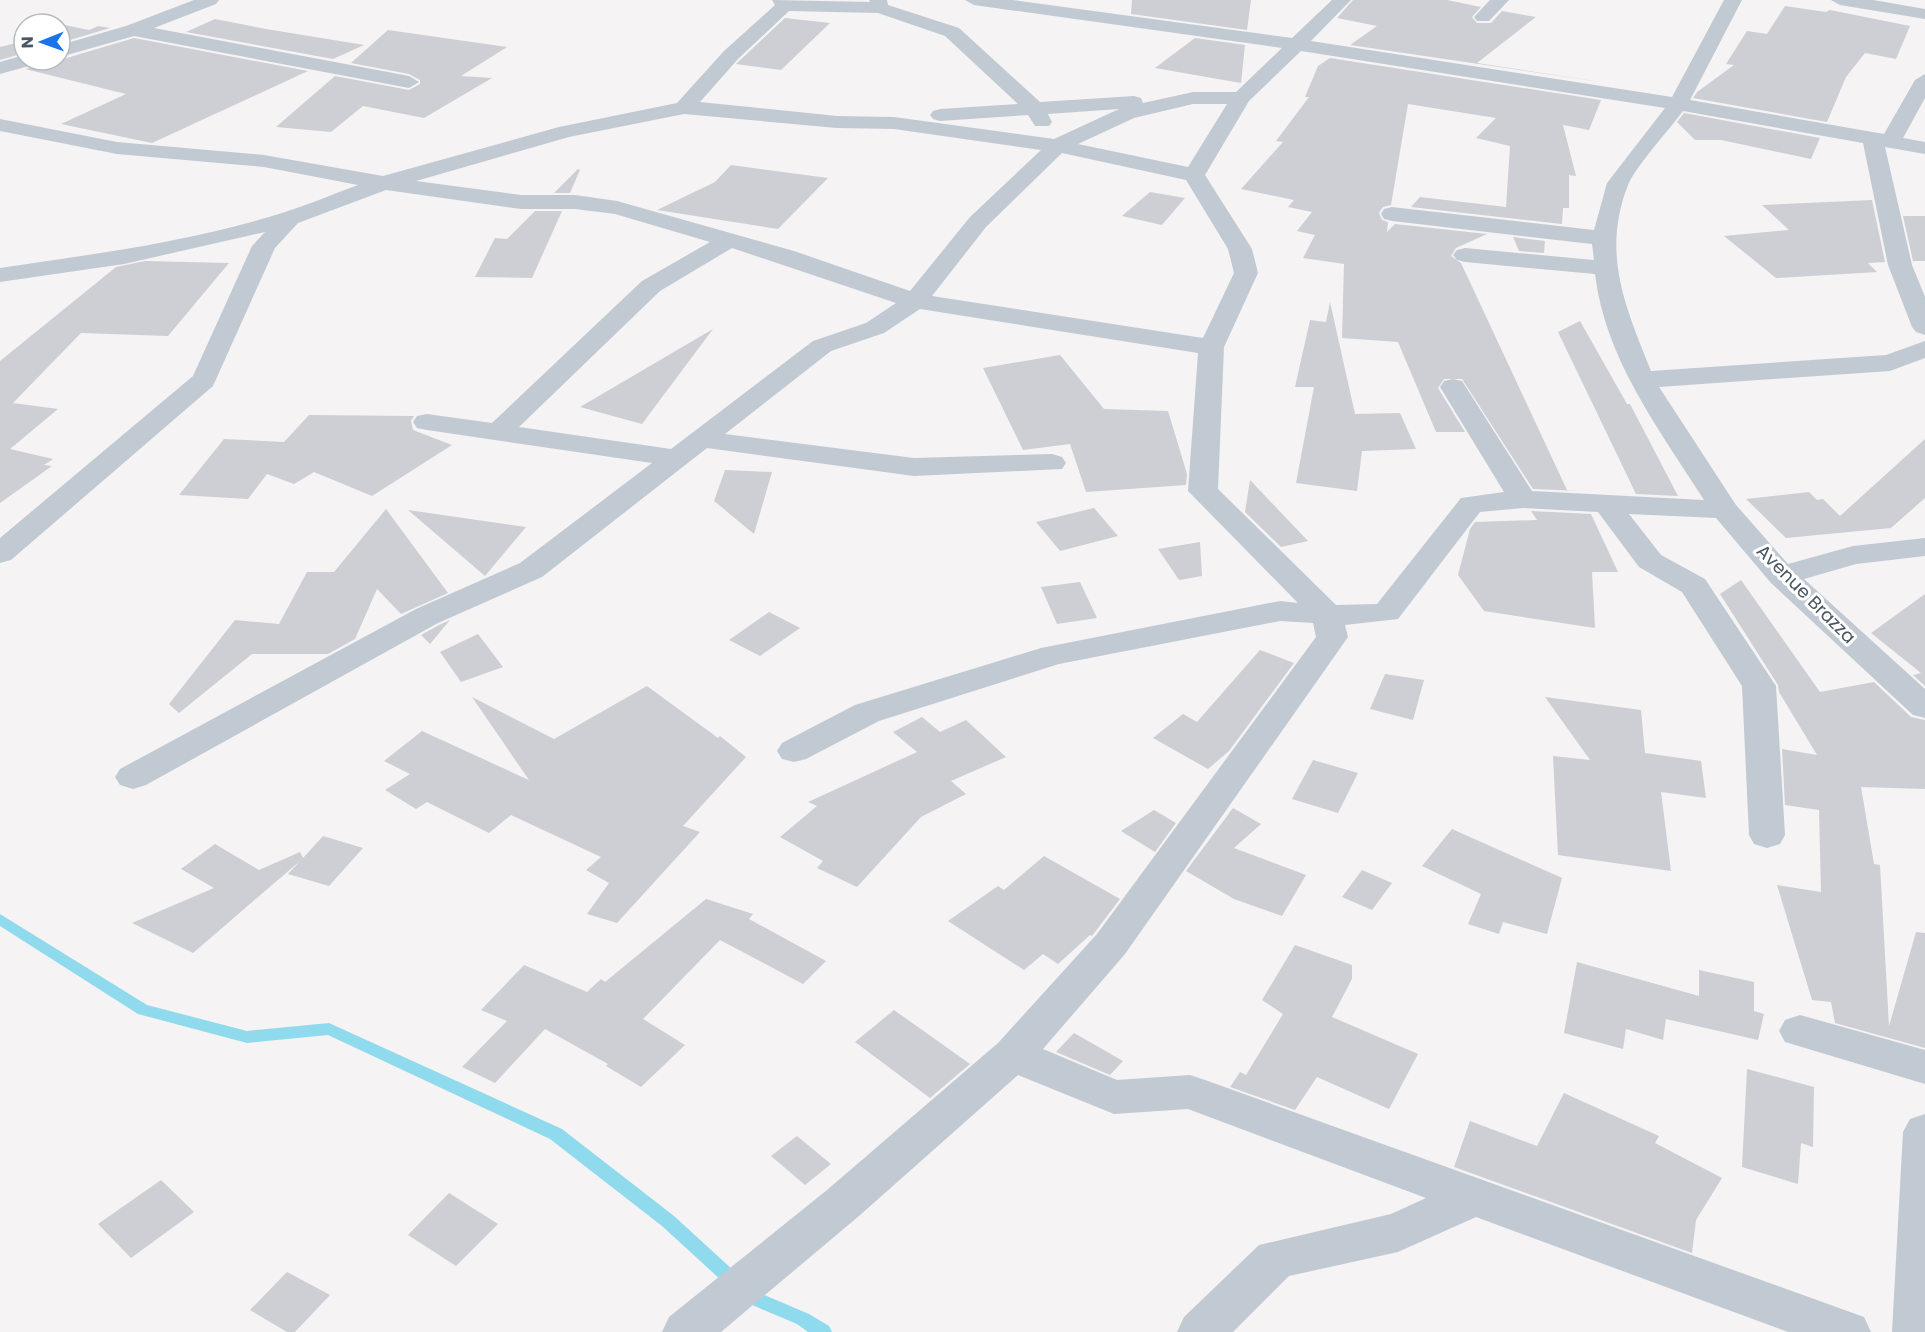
<svg xmlns="http://www.w3.org/2000/svg" width="1925" height="1332" font-family="Poppins,sans-serif">
	<style>
		.lines { fill: none; stroke-linecap: round; stroke-linejoin: round }
		.stream { fill: #90daee; fill-rule: evenodd }
		.building { fill: #cdcfd5 }
		.minor { fill: #c1cad2; fill-rule: evenodd }
		.labels { text-anchor: middle; stroke-width: 6; stroke-linejoin: round; paint-order: stroke }
		.street-label { font-size: 18px; fill: #4a5661; stroke: #fff }
	</style>
	<rect width="100%" height="100%" fill="#f5f3f3"/>
	<g class="lines">
		<path class="stream" d="M 0,914 L 147,1005 L 247,1031 L 329,1023 L 562,1129 L 674,1216 L 757,1292 L 809,1314 L 829,1326 L 832,1332 L 808,1332 L 797,1324 L 745,1302 L 662,1226 L 550,1139 L 328,1035 L 247,1043 L 138,1014 L 0,926 Z"/>
	</g>
	<path class="building" d="M 1132,0 L 1251,0 L 1247,30 L 1131,14 Z
		M 1353,0 L 1447,0 L 1481,7 L 1472,17 L 1477,23 L 1491,23 L 1502,11 L 1536,17 L 1477,63 L 1608,83 L 1350,45 L 1377,26 L 1337,18 Z
		M 1785,6 L 1826,12 L 1830,10 L 1910,26 L 1896,59 L 1865,53 L 1846,77 L 1827,122 L 1693,98 L 1697,92 L 1734,65 L 1726,64 L 1747,31 L 1767,34 Z
		M 785,18 L 830,23 L 781,70 L 736,64 Z
		M 215,19 L 266,29 L 364,45 L 333,59 L 186,32 Z
		M 60,24 L 89,30 L 98,26 L 110,28 L 60,43 Z
		M 388,30 L 507,47 L 461,76 L 492,78 L 424,118 L 363,106 L 331,132 L 276,127 L 335,76 L 409,90 L 420,84 L 420,80 L 409,74 L 351,63 Z
		M 134,38 L 308,71 L 152,143 L 61,124 L 126,94 L 25,69 L 37,66 L 41,60 L 60,60 Z
		M 1195,38 L 1245,45 L 1241,83 L 1155,68 Z
		M 24,41 L 24,53 L 0,60 L 0,47 Z
		M 1330,58 L 1601,100 L 1589,130 L 1563,125 L 1576,176 L 1569,175 L 1569,208 L 1563,208 L 1562,224 L 1411,207 L 1420,197 L 1506,207 L 1510,146 L 1476,138 L 1496,118 L 1408,104 L 1391,205 L 1383,207 L 1379,213 L 1382,220 L 1388,222 L 1387,232 L 1395,224 L 1487,234 L 1456,248 L 1451,256 L 1461,263 L 1567,490 L 1581,491 L 1533,489 L 1462,379 L 1444,379 L 1438,388 L 1465,432 L 1436,432 L 1398,342 L 1342,338 L 1344,264 L 1303,258 L 1315,235 L 1297,231 L 1312,212 L 1288,207 L 1294,200 L 1241,189 L 1283,142 L 1276,141 L 1309,97 L 1305,97 L 1318,66 Z
		M 1684,113 L 1820,138 L 1811,159 L 1721,140 L 1695,140 L 1677,122 Z
		M 731,165 L 828,178 L 778,229 L 657,210 L 715,182 Z
		M 578,169 L 580,170 L 570,193 L 554,193 Z
		M 1150,192 L 1185,198 L 1162,225 L 1122,216 Z
		M 1872,200 L 1885,262 L 1868,263 L 1877,272 L 1776,278 L 1724,236 L 1789,230 L 1762,205 Z
		M 535,211 L 562,211 L 532,278 L 475,277 L 495,238 L 507,239 Z
		M 1903,216 L 1925,216 L 1925,261 L 1913,261 Z
		M 1513,237 L 1545,241 L 1544,253 L 1519,251 Z
		M 145,261 L 229,263 L 168,336 L 81,333 L 13,403 L 58,409 L 10,449 L 53,459 L 44,465 L 52,466 L 0,503 L 0,361 L 116,267 Z
		M 1330,302 L 1355,414 L 1400,413 L 1416,449 L 1362,451 L 1357,491 L 1296,483 L 1314,387 L 1295,387 L 1310,320 L 1326,322 Z
		M 1580,321 L 1627,404 L 1630,404 L 1678,496 L 1636,494 L 1558,332 Z
		M 713,329 L 642,424 L 580,407 Z
		M 1060,355 L 1104,409 L 1168,411 L 1187,474 L 1186,485 L 1086,492 L 1070,444 L 1023,450 L 983,368 Z
		M 309,415 L 414,416 L 411,421 L 413,430 L 452,445 L 372,496 L 314,472 L 294,484 L 267,474 L 248,499 L 179,495 L 224,439 L 284,442 Z
		M 1925,439 L 1925,498 L 1891,528 L 1786,538 L 1746,499 L 1809,492 L 1817,500 L 1823,499 L 1840,516 Z
		M 725,470 L 772,472 L 754,534 L 714,501 Z
		M 1250,480 L 1308,541 L 1281,547 L 1245,512 Z
		M 1094,508 L 1118,536 L 1060,551 L 1036,522 Z
		M 386,509 L 448,593 L 401,614 L 377,589 L 355,639 L 328,654 L 252,654 L 179,713 L 169,704 L 235,620 L 279,624 L 307,572 L 334,572 Z
		M 408,510 L 526,527 L 485,576 Z
		M 1531,511 L 1591,514 L 1618,572 L 1592,572 L 1595,628 L 1484,611 L 1458,575 L 1470,529 L 1475,522 L 1537,520 Z
		M 1200,542 L 1202,576 L 1179,580 L 1158,549 Z
		M 1741,580 L 1820,692 L 1874,682 L 1911,717 L 1925,720 L 1925,789 L 1861,787 L 1874,864 L 1880,865 L 1889,1026 L 1916,932 L 1925,933 L 1925,1048 L 1835,1023 L 1831,1002 L 1812,1000 L 1777,885 L 1821,892 L 1819,810 L 1785,805 L 1782,749 L 1817,755 L 1779,692 L 1778,685 L 1720,594 Z
		M 1080,582 L 1097,618 L 1057,624 L 1041,587 Z
		M 1925,594 L 1925,686 L 1913,675 L 1921,673 L 1871,633 Z
		M 769,612 L 800,628 L 760,656 L 729,640 Z
		M 450,620 L 430,644 L 421,635 L 439,625 Z
		M 478,634 L 503,667 L 461,682 L 440,652 Z
		M 1260,650 L 1294,663 L 1229,751 L 1208,769 L 1153,738 L 1183,714 L 1197,722 Z
		M 1385,674 L 1424,680 L 1413,720 L 1370,709 Z
		M 647,686 L 718,738 L 720,736 L 746,757 L 683,826 L 700,832 L 617,923 L 587,914 L 609,883 L 586,870 L 601,857 L 511,815 L 489,833 L 427,802 L 416,809 L 385,790 L 410,774 L 384,761 L 422,731 L 529,780 L 472,697 L 554,739 Z
		M 1545,697 L 1641,710 L 1645,753 L 1701,761 L 1706,798 L 1661,792 L 1671,871 L 1558,855 L 1553,756 L 1590,760 Z
		M 922,717 L 940,732 L 966,720 L 1006,757 L 951,781 L 966,794 L 921,817 L 857,887 L 817,868 L 823,861 L 780,837 L 817,806 L 808,802 L 917,752 L 893,732 Z
		M 1313,760 L 1358,773 L 1338,813 L 1292,799 Z
		M 1233,808 L 1261,824 L 1234,848 L 1306,875 L 1282,916 L 1234,899 L 1186,871 Z
		M 1154,810 L 1176,823 L 1155,852 L 1121,831 Z
		M 1452,829 L 1562,878 L 1547,934 L 1503,922 L 1499,934 L 1468,924 L 1481,894 L 1422,866 Z
		M 323,836 L 363,848 L 329,886 L 288,874 L 300,861 L 193,953 L 132,923 L 214,888 L 181,869 L 215,844 L 259,870 L 300,852 L 303,858 Z
		M 1044,856 L 1120,899 L 1092,936 L 1090,935 L 1058,964 L 1043,954 L 1024,970 L 948,921 L 998,886 L 1004,890 Z
		M 1362,870 L 1392,883 L 1372,910 L 1342,897 Z
		M 706,899 L 753,914 L 749,919 L 826,961 L 803,984 L 720,940 L 643,1019 L 685,1045 L 641,1087 L 606,1066 L 608,1064 L 545,1029 L 495,1083 L 462,1067 L 507,1021 L 481,1010 L 524,965 L 587,992 L 601,979 L 605,982 Z
		M 1295,945 L 1352,965 L 1352,979 L 1332,1017 L 1418,1054 L 1389,1109 L 1317,1077 L 1295,1110 L 1230,1087 L 1240,1072 L 1246,1075 L 1283,1014 L 1262,1000 Z
		M 1577,962 L 1699,996 L 1699,970 L 1754,982 L 1754,1011 L 1764,1014 L 1758,1040 L 1666,1019 L 1663,1040 L 1626,1029 L 1623,1049 L 1564,1033 Z
		M 894,1010 L 970,1064 L 930,1098 L 855,1042 Z
		M 1074,1033 L 1123,1061 L 1110,1075 L 1056,1052 Z
		M 1747,1069 L 1814,1087 L 1813,1147 L 1801,1143 L 1798,1184 L 1742,1167 Z
		M 1564,1093 L 1659,1136 L 1655,1143 L 1722,1178 L 1696,1220 L 1692,1253 L 1454,1167 L 1470,1121 L 1537,1146 Z
		M 797,1136 L 831,1164 L 805,1185 L 771,1156 Z
		M 161,1180 L 194,1212 L 131,1258 L 98,1224 Z
		M 449,1193 L 498,1224 L 456,1266 L 408,1235 Z
		M 287,1272 L 330,1295 L 295,1332 L 287,1332 L 250,1310 Z"/>
	<g class="lines">
		<path class="minor" d="M 194,0 L 219,0 L 216,4 L 154,28 L 409,76 L 419,82 L 409,88 L 134,36 L 60,57 L 60,45 L 126,26 Z
			M 772,0 L 870,2 L 869,0 L 887,0 L 888,5 L 959,28 L 1040,102 L 1134,96 L 1141,98 L 1143,103 L 1193,92 L 1236,92 L 1282,48 L 974,5 L 965,0 L 1013,0 L 1292,38 L 1332,0 L 1351,0 L 1311,41 L 1672,97 L 1724,0 L 1742,0 L 1690,100 L 1884,134 L 1915,80 L 1925,74 L 1925,98 L 1903,138 L 1925,142 L 1925,154 L 1885,147 L 1912,265 L 1925,297 L 1925,335 L 1916,332 L 1912,327 L 1888,265 L 1863,143 L 1683,111 C 1670,129 1635,167 1628,185 C 1601,254 1626,308 1651,371 L 1886,355 L 1925,341 L 1925,358 L 1890,371 L 1659,387 L 1736,505 L 1788,564 L 1853,546 L 1925,538 L 1925,556 L 1856,564 L 1804,579 L 1925,689 L 1925,718 L 1913,715 L 1771,583 L 1716,518 L 1629,514 L 1661,555 L 1705,579 L 1776,686 L 1785,835 L 1780,844 L 1767,848 L 1754,844 L 1749,835 L 1742,686 L 1682,592 L 1639,567 L 1598,512 L 1523,508 L 1480,512 L 1398,619 L 1345,625 L 1348,637 L 1125,954 L 1043,1049 L 1117,1080 L 1190,1075 L 1205,1080 L 1864,1317 L 1871,1332 L 1788,1332 L 1476,1217 L 1398,1252 L 1289,1276 L 1233,1332 L 1177,1332 L 1184,1317 L 1259,1245 L 1391,1214 L 1426,1198 L 1188,1109 L 1114,1114 L 1018,1075 L 859,1216 L 721,1332 L 662,1332 L 669,1317 L 827,1190 L 998,1043 L 1097,934 L 1316,637 L 1313,623 L 1280,621 L 1059,664 L 879,721 L 806,759 L 794,762 L 782,759 L 777,751 L 782,743 L 855,705 L 1041,648 L 1280,601 L 1298,603 L 1188,491 L 1198,353 L 920,309 L 884,333 L 831,351 L 725,434 L 914,458 L 1052,454 L 1062,457 L 1066,463 L 1062,469 L 914,476 L 707,448 L 542,577 L 438,623 L 146,785 L 133,789 L 120,785 L 115,777 L 120,769 L 416,609 L 520,563 L 652,463 L 427,430 L 417,428 L 413,422 L 417,416 L 427,414 L 492,423 L 642,281 L 710,242 L 615,214 L 575,209 L 521,209 L 386,190 L 298,223 L 275,248 L 213,386 L 11,560 L 0,563 L 0,538 L 193,376 L 252,246 L 265,232 L 124,264 L 0,282 L 0,268 C 95,254 190,242 282,213 C 308,205 333,194 358,185 L 264,167 L 117,154 L 0,131 L 0,119 L 117,142 L 264,155 L 383,176 L 559,127 L 677,103 L 724,51 L 775,5 ZM 789,11 L 878,13 L 945,36 L 1018,104 L 940,109 L 933,111 L 930,115 L 933,119 L 940,121 L 1028,115 L 1035,126 L 1049,126 L 1052,122 L 1048,114 L 1119,109 L 1054,139 L 894,117 L 837,116 L 700,102 L 738,59 ZM 1301,51 L 1665,108 L 1607,183 L 1594,230 L 1392,207 L 1384,209 L 1381,214 L 1384,219 L 1392,221 L 1592,244 L 1594,260 L 1465,248 L 1457,250 L 1453,255 L 1457,260 L 1465,262 L 1595,274 C 1605,359 1659,429 1704,500 L 1532,491 L 1462,381 L 1453,379 L 1444,381 L 1440,387 L 1504,492 L 1461,498 L 1377,604 L 1336,605 L 1218,489 L 1224,347 L 1258,273 L 1252,249 L 1205,175 L 1249,101 ZM 1193,104 L 1227,104 L 1188,167 L 1078,144 L 1134,118 ZM 684,114 L 837,128 L 894,129 L 1041,150 L 970,217 L 910,291 L 794,251 L 617,201 L 575,195 L 521,195 L 416,181 L 569,137 ZM 1062,153 L 1186,180 L 1228,249 L 1234,273 L 1203,338 L 932,296 L 986,227 ZM 732,248 L 896,303 L 866,323 L 813,341 L 671,449 L 519,427 L 660,291 Z
			M 1490,0 L 1509,0 L 1489,21 L 1477,21 L 1474,17 Z
			M 1831,0 L 1873,0 L 1925,9 L 1925,19 L 1840,5 Z
			M 24,55 L 24,60 L 39,60 L 36,64 L 0,74 L 0,62 Z
			M 1800,1015 L 1925,1050 L 1925,1084 L 1785,1042 L 1779,1031 L 1785,1020 Z
			M 1925,1114 L 1925,1332 L 1892,1332 L 1903,1132 L 1910,1119 Z"/>
	</g>
	<g class="labels">
		<g class="street-label">
			<text transform="translate(1806 594) rotate(45)" y="6">Avenue Brazza</text>
		</g>
	</g>
	<g transform="translate(42 42) rotate(269)"><circle r="28" fill="#ffffff" stroke="#b7bbc0" stroke-width="1.5"/>
	<path d="M0-4.5L10 22L0 15L-10 22Z" fill="#1a73e8"/>
	<text y="-9" font-size="16" font-weight="bold" text-anchor="middle" fill="#4a5661">N</text>
	</g>
</svg>
